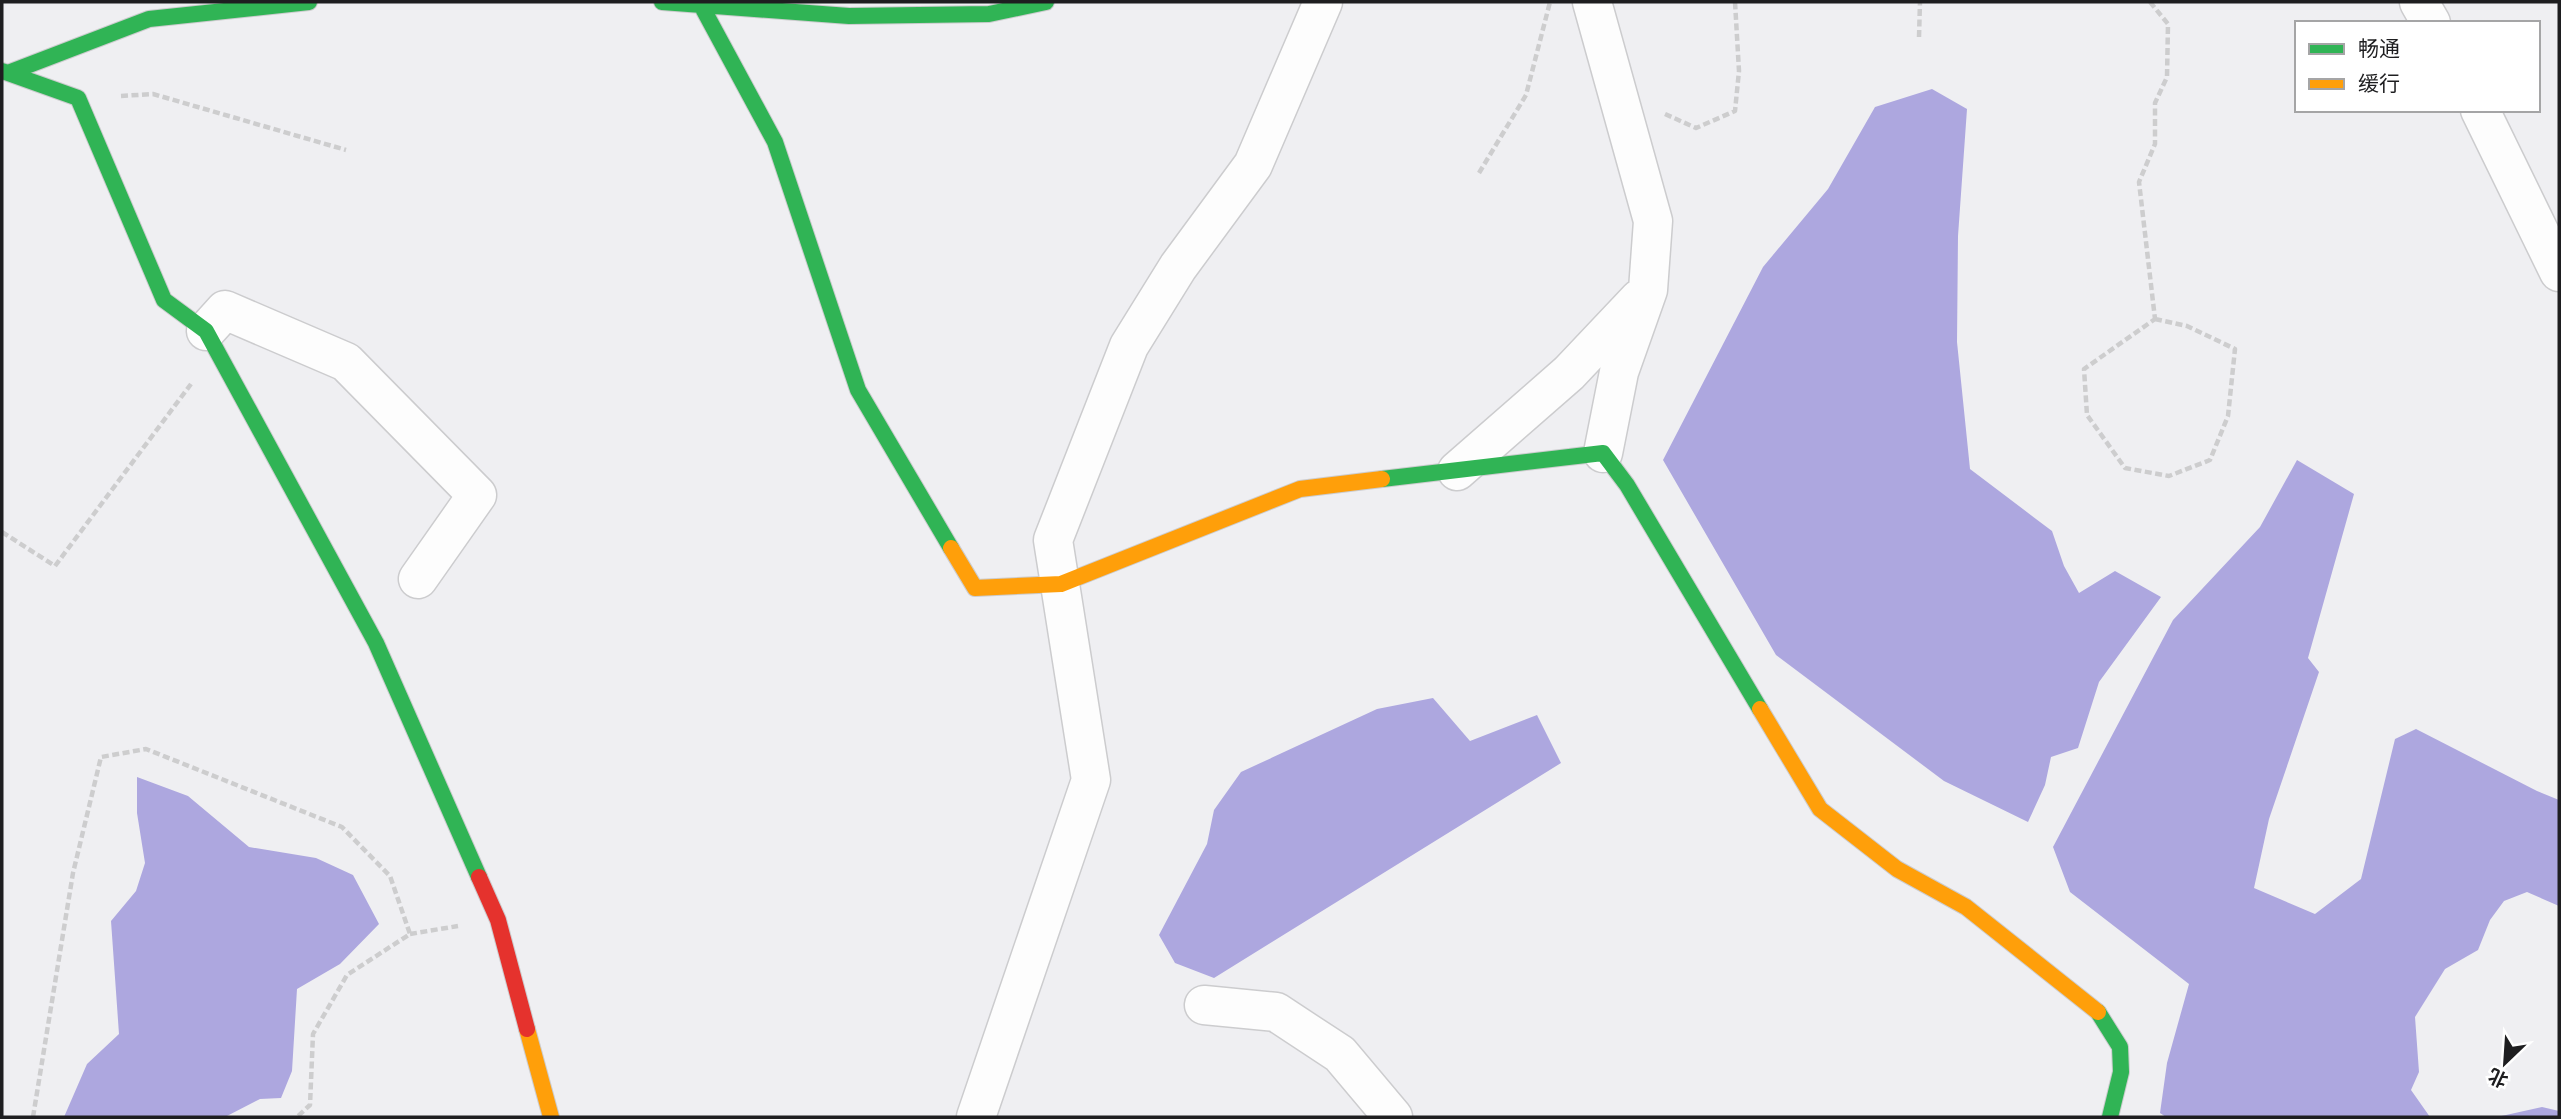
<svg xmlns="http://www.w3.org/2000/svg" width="2561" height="1119" font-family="'Playfair Display','Noto Sans SC',serif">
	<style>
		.water { fill: #ada7df }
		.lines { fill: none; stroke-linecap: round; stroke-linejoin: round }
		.street-casing { stroke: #ccccce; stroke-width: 41 }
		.fast-casing { stroke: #ccccce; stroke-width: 18 }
		.slow-casing { stroke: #ccccce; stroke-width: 18 }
		.jam-casing { stroke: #ccccce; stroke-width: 18 }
		.path { stroke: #cdcdce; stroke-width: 4.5; stroke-dasharray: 7 3.5; stroke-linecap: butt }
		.street { stroke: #fdfdfd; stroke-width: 38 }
		.fast { stroke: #30b455; stroke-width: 16 }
		.slow { stroke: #ff9f0a; stroke-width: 16 }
		.jam { stroke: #e5322d; stroke-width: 16 }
	</style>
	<rect width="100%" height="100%" fill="#efeff2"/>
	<path class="water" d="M 1932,89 L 1967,109 L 1958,236 L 1957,342 L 1970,469 L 2052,531 L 2064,566 L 2079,593 L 2115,571 L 2161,597 L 2099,682 L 2078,748 L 2051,757 L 2045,785 L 2028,822 L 1944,781 L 1776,655 L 1663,460 L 1763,267 L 1828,189 L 1875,107 Z
		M 2297,460 L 2354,494 L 2308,658 L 2319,672 L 2269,819 L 2254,888 L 2315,914 L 2361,879 L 2395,739 L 2416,729 L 2537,791 L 2559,800 L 2559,906 L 2527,892 L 2504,901 L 2490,920 L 2478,950 L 2445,969 L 2415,1017 L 2419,1072 L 2411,1090 L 2430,1117 L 2166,1117 L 2160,1113 L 2167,1063 L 2189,984 L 2070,892 L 2053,847 L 2173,620 L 2260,527 Z
		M 1433,698 L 1470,741 L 1537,715 L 1561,763 L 1214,978 L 1175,963 L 1159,935 L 1207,844 L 1214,810 L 1241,772 L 1377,709 Z
		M 137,777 L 188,796 L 249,847 L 316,858 L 353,875 L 379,924 L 340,964 L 297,989 L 292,1071 L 281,1098 L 260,1099 L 225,1117 L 64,1117 L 87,1064 L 119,1034 L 111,921 L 136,891 L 145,863 L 137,813 Z
		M 2542,1107 L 2559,1111 L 2559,1117 L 2497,1117 Z"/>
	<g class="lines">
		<defs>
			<path id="street" d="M 1592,2 L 1653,221 L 1648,290 L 1619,372 L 1603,453
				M 2419,2 L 2431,23
				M 2480,110 L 2559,272
				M 206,331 L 225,310 L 346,362 L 477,495 L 418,579
				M 1457,471 L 1569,373 L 1639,299
				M 1204,1005 L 1276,1012 L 1340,1054 L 1393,1117
				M 976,1117 L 1091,780 L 1053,540 L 1129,346 L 1178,267 L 1253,165 L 1323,2"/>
			<path id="fast" d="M 662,2 L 849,16 L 989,14 L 1046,2
				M 701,5 L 775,142 L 858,390 L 951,548
				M 2,71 L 8,73 L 149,19 L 309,2
				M 8,73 L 78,98 L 164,300 L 206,331 L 376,643 L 479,877
				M 1382,479 L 1603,453 L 1627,485 L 1760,709
				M 2098,1012 L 2120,1047 L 2121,1072 L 2110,1117"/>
			<path id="slow" d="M 951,548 L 975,588 L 1061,584 L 1300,489 L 1382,479
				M 1760,709 L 1820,809 L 1897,869 L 1966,907 L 2098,1012
				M 527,1029 L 551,1117"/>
			<path id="jam" d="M 479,877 L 498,920 L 527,1029"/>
		</defs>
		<use href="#street" class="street-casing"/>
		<use href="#fast" class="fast-casing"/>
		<use href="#slow" class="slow-casing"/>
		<use href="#jam" class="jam-casing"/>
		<path class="path" d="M 2150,2 L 2168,24 L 2167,77 L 2155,103 L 2155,144 L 2139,182 L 2155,319
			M 1919,37 L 1920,2
			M 121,96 L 153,94 L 346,150
			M 1665,114 L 1696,128 L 1735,111 L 1739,71 L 1735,2
			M 1479,173 L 1526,95 L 1550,2
			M 2155,319 L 2187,326 L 2235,349 L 2228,416 L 2210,460 L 2169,476 L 2125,468 L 2087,415 L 2084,369 Z
			M 2,532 L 55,566 L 191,384
			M 410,934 L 458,926
			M 33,1117 L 73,873 L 101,757 L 146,749 L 342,827 L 390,876 L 410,934 L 347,975 L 313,1034 L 310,1105 L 297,1117"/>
		<use href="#street" class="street"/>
		<use href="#fast" class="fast"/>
		<use href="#slow" class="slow"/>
		<use href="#jam" class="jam"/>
	</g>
	<rect width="2561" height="1119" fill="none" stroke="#1e1e20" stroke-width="7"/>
	<rect x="2295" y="21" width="245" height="91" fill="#ffffff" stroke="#a5a5a6" stroke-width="2"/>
	<rect x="2309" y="44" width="35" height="10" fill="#30b455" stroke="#a5a5a6" stroke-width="2"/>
	<text x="2358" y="56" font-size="21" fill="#1e1e20">畅通</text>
	<rect x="2309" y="79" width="35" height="10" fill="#ff9f0a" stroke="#a5a5a6" stroke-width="2"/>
	<text x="2358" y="91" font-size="21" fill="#1e1e20">缓行</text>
	<g transform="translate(2505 1063) rotate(205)" stroke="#ffffff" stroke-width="5" paint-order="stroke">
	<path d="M0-5L12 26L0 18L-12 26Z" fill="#1e1e20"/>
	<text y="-10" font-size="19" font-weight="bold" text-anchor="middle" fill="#1e1e20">北</text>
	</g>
</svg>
